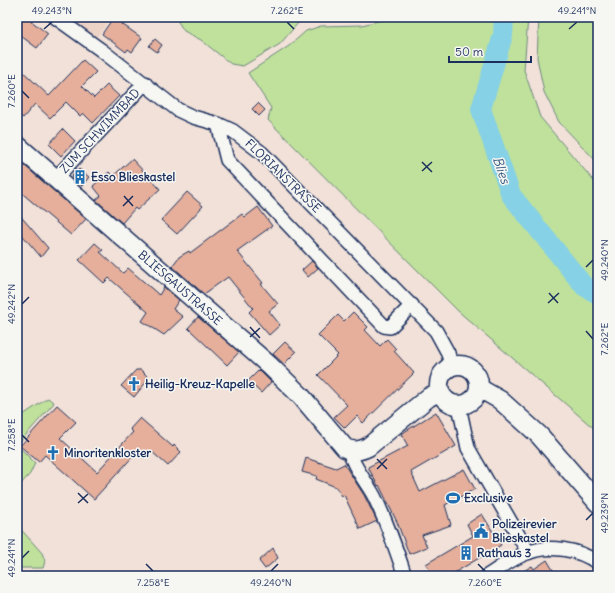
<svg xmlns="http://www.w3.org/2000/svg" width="615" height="593" font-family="Delius,sans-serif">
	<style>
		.built { fill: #edd2c6 }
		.green { fill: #bfe19b; stroke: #6d887c }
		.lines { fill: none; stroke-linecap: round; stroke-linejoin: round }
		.river { stroke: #86d1e6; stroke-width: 20 }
		.building { fill: #e5af9b; stroke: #1b2f5e }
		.street-casing { stroke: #1b2f5e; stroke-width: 16 }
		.secondary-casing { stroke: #1b2f5e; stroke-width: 21 }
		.street { stroke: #f6f6f2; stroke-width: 13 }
		.secondary { stroke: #f6f6f2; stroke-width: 18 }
		.ticks { fill: none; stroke: #1b2f5e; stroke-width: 1.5 }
		.labels { text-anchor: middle; stroke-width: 3; stroke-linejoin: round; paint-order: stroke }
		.street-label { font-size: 12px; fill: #1b2f5e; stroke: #f6f6f2 }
		.poi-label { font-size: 12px; font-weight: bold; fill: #1b2f5e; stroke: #f6f6f2; text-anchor: start }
		.water-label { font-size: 13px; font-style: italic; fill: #365880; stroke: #f6f6f2 }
		.neatline { fill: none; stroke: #1b2f5e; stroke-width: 1.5 }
		.ticks-label { font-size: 10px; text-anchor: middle; fill: #1b2f5e }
	</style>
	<rect width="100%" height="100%" fill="#f1e1d8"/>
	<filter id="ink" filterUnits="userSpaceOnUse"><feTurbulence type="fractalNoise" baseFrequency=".025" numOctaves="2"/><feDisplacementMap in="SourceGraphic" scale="8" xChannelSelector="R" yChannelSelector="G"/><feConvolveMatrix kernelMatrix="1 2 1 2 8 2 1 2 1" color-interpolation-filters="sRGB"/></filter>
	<g filter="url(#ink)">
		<path class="built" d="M 67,17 L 112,17 L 96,38 Z"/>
		<path class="green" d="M 175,17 L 310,17 L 298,23 L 280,44 L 243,66 L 231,64 L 201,40 L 184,31 Z
			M 394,17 L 528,17 L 524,70 L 540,117 L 598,186 L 598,432 L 458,311 L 268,120 L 271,108 L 248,73 L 289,46 L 306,31 L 321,26 L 362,25 Z
			M 539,17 L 598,17 L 598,163 L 559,122 L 544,92 L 537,58 Z
			M 48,398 L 54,403 L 17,445 L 35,463 L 30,474 L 18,487 L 17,492 L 17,419 Z
			M 17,525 L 42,553 L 45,561 L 43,568 L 17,568 Z"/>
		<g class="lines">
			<path class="river" d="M 504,17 L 503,35 L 481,109 L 511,195 L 584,286 L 598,294"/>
		</g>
		<path class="building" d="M 17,17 L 26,17 L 48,34 L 37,48 L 17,33 Z
			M 113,18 L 142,38 L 132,52 L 128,49 L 126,52 L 102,34 Z
			M 155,39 L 162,45 L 157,52 L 149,46 Z
			M 83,60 L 96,72 L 82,86 L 94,98 L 107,85 L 119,96 L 93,123 L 83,113 L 80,116 L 66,102 L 50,118 L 35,104 L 23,118 L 17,113 L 17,66 L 49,96 Z
			M 258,103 L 265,110 L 259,116 L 252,109 Z
			M 63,129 L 75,141 L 61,156 L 49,144 Z
			M 17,159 L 86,219 L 71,235 L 17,189 Z
			M 132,159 L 160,189 L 137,210 L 135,208 L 122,223 L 96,200 L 101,196 L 93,186 L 109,172 L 113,176 Z
			M 79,169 L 89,177 L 82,186 L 71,177 Z
			M 187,192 L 203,206 L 177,234 L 161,220 Z
			M 258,207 L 272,226 L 237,251 L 263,283 L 261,284 L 278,304 L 269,311 L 280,325 L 269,335 L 249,312 L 253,308 L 228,277 L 204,294 L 172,266 L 179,257 L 189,251 L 190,253 L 242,214 L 245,217 Z
			M 17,212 L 48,248 L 41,257 L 17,229 Z
			M 95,243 L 103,250 L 100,252 L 123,273 L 128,268 L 159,295 L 164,287 L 179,300 L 173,309 L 183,317 L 164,335 L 142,321 L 148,312 L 109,278 L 104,283 L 79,260 Z
			M 312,261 L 318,268 L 308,277 L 302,270 Z
			M 353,312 L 368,327 L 365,330 L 380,346 L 387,339 L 396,349 L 394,351 L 414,373 L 363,423 L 357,416 L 345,428 L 334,417 L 347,405 L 318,375 L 338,355 L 318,335 L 338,315 L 344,321 Z
			M 198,317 L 239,352 L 227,365 L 188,328 Z
			M 285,342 L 296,352 L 284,364 L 273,354 Z
			M 136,370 L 141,370 L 147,376 L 147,381 L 134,397 L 121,386 Z
			M 259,370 L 271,382 L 261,393 L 248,381 Z
			M 57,405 L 76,422 L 60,438 L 97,472 L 133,432 L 130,429 L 140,418 L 173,447 L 174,445 L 181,452 L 168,466 L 151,451 L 144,458 L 137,452 L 94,499 L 45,455 L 39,462 L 20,446 Z
			M 436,412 L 456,446 L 411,472 L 420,492 L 464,469 L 475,489 L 445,505 L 451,525 L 422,535 L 427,547 L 409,554 L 397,522 L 379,485 L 378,486 L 368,467 L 408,446 L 401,434 Z
			M 306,458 L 336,468 L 344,464 L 364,495 L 377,521 L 360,529 L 344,495 L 342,496 L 336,487 L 316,479 L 317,476 L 302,472 Z
			M 482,514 L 501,545 L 449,576 L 433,576 L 426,564 L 473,536 L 467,524 Z
			M 273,548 L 278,558 L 265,569 L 259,561 Z
			M 547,560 L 553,570 L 543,576 L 515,576 L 532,566 L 534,569 Z"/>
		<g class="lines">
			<defs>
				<path id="street" d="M 55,17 L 101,50 L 178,110 L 193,117 L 218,124 L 233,131 L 262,153 L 436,331 L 448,353 L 451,366
					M 218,124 L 227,160 L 384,326 L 390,327 L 412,305
					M 55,179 L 145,83
					M 459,406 L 468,448 L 528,552
					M 349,450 C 353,467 366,481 374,496 C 387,522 396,549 405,576
					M 487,576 C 500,568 512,558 527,553 C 549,544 579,549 598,563"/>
				<path id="secondary" d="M 17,145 L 269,365 L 301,396 L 345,448 C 354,452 360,451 368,447 L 429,397 L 439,392
					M439 385a20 20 0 1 1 40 0a20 20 0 1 1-40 0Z
					M 479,388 L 500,400 L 539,435 L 598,503"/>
			</defs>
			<use href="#street" class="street-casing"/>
			<use href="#secondary" class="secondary-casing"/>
			<use href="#street" class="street"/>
			<use href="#secondary" class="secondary"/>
		</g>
	</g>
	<path class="ticks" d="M 287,22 L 294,29M 44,29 L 52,22M 569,29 L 577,22M 22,91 L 29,98M 422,162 L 432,172M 422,171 L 432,162M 124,196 L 133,206M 123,206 L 133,196M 586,267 L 593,260M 549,293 L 558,303M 548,303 L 559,293M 22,304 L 29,297M 250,327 L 260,338M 586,331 L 593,339M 250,337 L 260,328M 22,435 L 29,442M 377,459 L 387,469M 377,469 L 387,459M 78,493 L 88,503M 78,503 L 88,494M 586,520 L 593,513M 22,558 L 29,551M 146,564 L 153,571M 478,564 L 485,571M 271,571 L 278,564"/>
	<defs>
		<symbol id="building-bare" viewBox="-9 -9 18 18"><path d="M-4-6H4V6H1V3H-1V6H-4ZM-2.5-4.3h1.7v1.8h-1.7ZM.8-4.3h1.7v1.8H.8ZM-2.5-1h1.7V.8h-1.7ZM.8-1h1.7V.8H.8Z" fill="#1f6fb2" stroke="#f6f6f2" stroke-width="2.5" paint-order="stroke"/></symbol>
		<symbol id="church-bare" viewBox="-9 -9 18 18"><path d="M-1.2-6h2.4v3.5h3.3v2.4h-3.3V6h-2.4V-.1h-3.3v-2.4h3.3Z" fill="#1f6fb2" stroke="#f6f6f2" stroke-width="2.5" paint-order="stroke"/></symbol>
		<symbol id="stadium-bare" viewBox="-9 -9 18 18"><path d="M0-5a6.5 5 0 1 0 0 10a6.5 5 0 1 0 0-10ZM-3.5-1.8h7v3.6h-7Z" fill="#1f6fb2" stroke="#f6f6f2" stroke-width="2.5" paint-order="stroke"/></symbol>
		<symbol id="civic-bare" viewBox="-9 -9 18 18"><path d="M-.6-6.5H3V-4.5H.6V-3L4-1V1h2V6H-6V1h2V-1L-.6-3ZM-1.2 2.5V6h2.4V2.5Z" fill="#1f6fb2" stroke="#f6f6f2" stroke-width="2.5" paint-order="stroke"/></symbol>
	</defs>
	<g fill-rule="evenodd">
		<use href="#building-bare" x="70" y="167" width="20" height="20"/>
		<use href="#church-bare" x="124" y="374" width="20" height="20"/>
		<use href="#church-bare" x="43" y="443" width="20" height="20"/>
		<use href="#stadium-bare" x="443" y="488" width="20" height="20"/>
		<use href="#civic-bare" x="471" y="521" width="20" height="20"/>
		<use href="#building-bare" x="456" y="543" width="20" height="20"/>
	</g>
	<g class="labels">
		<g class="street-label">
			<text transform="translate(100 131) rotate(-47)" y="4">ZUM SCHWIMMBAD</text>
			<text transform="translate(283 176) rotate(44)" y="4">FLORIANSTRASSE</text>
			<text transform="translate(180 288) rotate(41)" y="4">BLIESGAUSTRASSE</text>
		</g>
		<g class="poi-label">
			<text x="91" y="181">Esso Blieskastel</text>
			<text x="145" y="388">Heilig-Kreuz-Kapelle</text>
			<text x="64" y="457">Minoritenkloster</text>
			<text x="464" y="502">Exclusive</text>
			<text x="492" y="528">Polizeirevier<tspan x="492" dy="14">Blieskastel</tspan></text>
			<text x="477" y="557">Rathaus 3</text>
		</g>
		<g class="water-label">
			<text transform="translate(502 170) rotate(71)" y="5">Blies</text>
		</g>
	</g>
	<rect width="615" height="593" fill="none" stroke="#f6f6f2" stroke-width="44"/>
	<path d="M449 56v6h82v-6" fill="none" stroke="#1b2f5e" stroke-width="2"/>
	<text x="455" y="56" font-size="12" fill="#1b2f5e" stroke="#f6f6f2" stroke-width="3" paint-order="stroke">50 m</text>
	<rect x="22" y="22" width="571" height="549" class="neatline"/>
	<g class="ticks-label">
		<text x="52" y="14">49.243°N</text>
		<text x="287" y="14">7.262°E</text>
		<text x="577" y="14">49.241°N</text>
		<text transform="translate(11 91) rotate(-90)" y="4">7.260°E</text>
		<text transform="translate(604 260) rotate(-90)" y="4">49.240°N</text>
		<text transform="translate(11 304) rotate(-90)" y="4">49.242°N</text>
		<text transform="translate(604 339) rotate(-90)" y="4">7.262°E</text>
		<text transform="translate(11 435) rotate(-90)" y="4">7.258°E</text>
		<text transform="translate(604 513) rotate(-90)" y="4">49.239°N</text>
		<text transform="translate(11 558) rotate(-90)" y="4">49.241°N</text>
		<text x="153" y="586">7.258°E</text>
		<text x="271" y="586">49.240°N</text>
		<text x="485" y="586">7.260°E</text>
	</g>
</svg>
